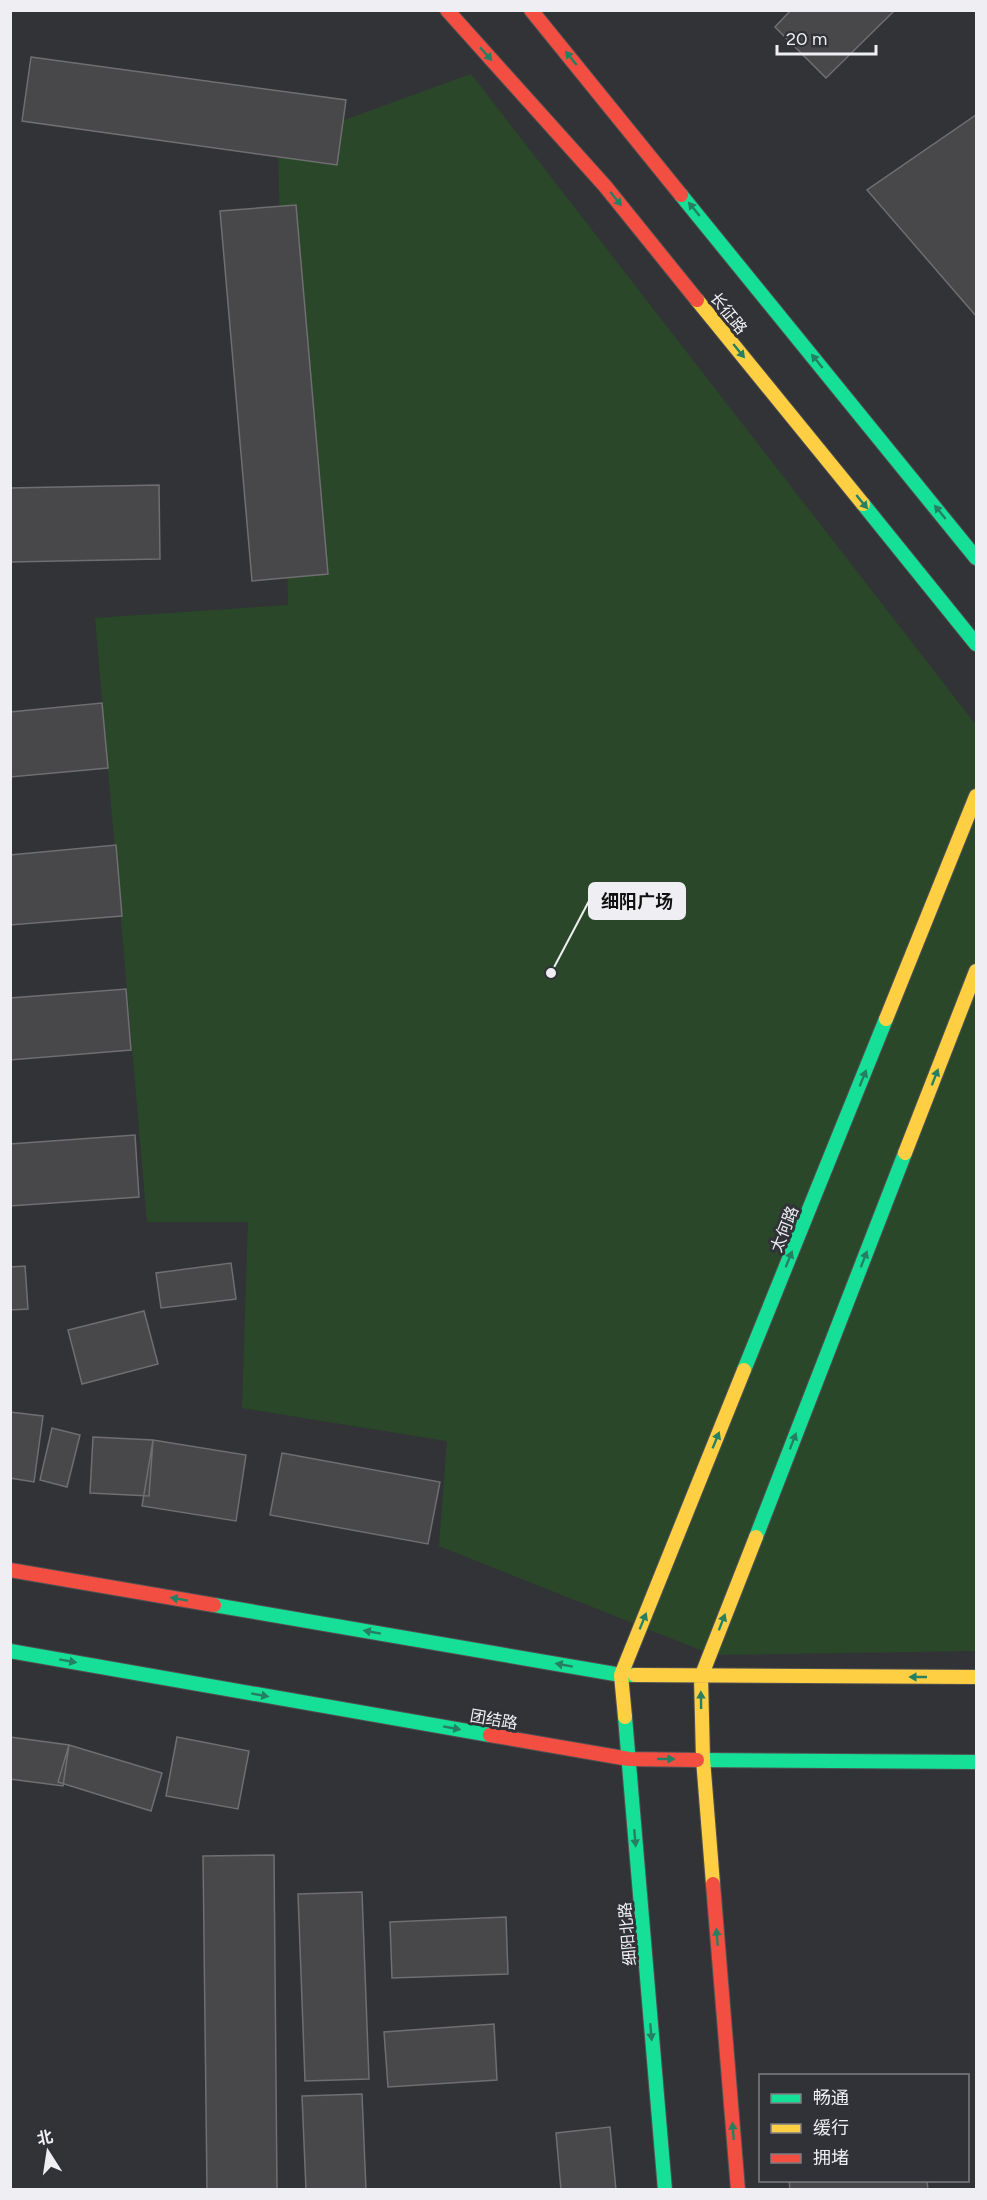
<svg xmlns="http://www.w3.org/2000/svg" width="987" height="2200" font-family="Figtree,'Noto Sans SC',sans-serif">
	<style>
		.green { fill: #2a4829 }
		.building { fill: #48474a; stroke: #6f6e71; stroke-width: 1.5 }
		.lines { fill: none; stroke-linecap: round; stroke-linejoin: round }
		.fast-casing { stroke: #515153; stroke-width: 16 }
		.slow-casing { stroke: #515153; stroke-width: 16 }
		.jam-casing { stroke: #515153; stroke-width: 16 }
		.fast { stroke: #16e098; stroke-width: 14 }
		.slow { stroke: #ffcf43; stroke-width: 14 }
		.jam { stroke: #f24e42; stroke-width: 14 }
		.oneway { fill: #258063 }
		.labels { text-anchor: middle; stroke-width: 6; stroke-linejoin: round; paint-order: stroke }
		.street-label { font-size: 16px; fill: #efeff3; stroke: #313237 }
		.leader { fill: none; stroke: #efeff3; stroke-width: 2 }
		.callout-dot { fill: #efeff3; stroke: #313237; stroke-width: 2 }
		.callout { fill: #efeff3; stroke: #efeff3; stroke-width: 2 }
		.callout-label { font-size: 18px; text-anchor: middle; font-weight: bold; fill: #111 }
	</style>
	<rect width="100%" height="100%" fill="#323336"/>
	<path class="green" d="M 471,74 L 976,725 L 976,1651 L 713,1655 L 439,1546 L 447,1441 L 242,1408 L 248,1222 L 147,1222 L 95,618 L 288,605 L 278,144 Z"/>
	<path class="building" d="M 791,10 L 895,10 L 826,78 L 775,27 Z
		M 31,57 L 346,100 L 337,165 L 22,121 Z
		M 976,115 L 976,316 L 867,190 Z
		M 296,205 L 328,574 L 252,581 L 220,211 Z
		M 159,485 L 160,559 L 10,562 L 10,488 Z
		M 102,703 L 108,768 L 10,777 L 10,712 Z
		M 116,845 L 122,916 L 10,925 L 10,855 Z
		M 126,989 L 131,1050 L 10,1060 L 10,998 Z
		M 135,1135 L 139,1197 L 10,1206 L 10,1144 Z
		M 231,1263 L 236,1299 L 161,1308 L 156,1273 Z
		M 25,1266 L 28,1309 L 10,1310 L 10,1267 Z
		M 144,1311 L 158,1364 L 82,1384 L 68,1330 Z
		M 10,1412 L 43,1416 L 34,1482 L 10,1478 Z
		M 52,1428 L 80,1435 L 67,1487 L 40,1480 Z
		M 93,1437 L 153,1440 L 149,1496 L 90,1493 Z
		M 153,1440 L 246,1455 L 236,1521 L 142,1506 Z
		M 282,1453 L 440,1482 L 428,1544 L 270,1515 Z
		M 10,1737 L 69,1745 L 63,1786 L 10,1779 Z
		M 177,1737 L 249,1751 L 238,1809 L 166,1796 Z
		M 69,1745 L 162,1773 L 151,1811 L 58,1782 Z
		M 274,1855 L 277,2190 L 207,2190 L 203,1856 Z
		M 362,1892 L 369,2079 L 305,2081 L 298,1894 Z
		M 506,1917 L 508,1974 L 392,1978 L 390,1922 Z
		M 494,2024 L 497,2080 L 388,2087 L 384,2032 Z
		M 362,2094 L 366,2190 L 306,2190 L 302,2096 Z
		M 610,2127 L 616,2190 L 561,2190 L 556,2133 Z
		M 789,2180 L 927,2180 L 928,2190 L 790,2190 Z"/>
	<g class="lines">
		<defs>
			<path id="fast" d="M 681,195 L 976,558
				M 863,504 L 976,644
				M 744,1370 L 886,1019
				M 756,1537 L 905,1153
				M 214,1605 L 621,1675 L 635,1675
				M 10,1651 L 490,1735
				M 625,1717 L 665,2190
				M 697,1760 L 976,1762"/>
			<path id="slow" d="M 697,300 L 863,504
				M 886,1019 L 976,796
				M 905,1153 L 976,971
				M 635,1675 L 976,1677
				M 625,1717 L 621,1675 L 744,1370
				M 713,1884 L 703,1759 L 701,1677 L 756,1537"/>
			<path id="jam" d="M 447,10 L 605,186 L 697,300
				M 531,10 L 681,195
				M 10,1570 L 214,1605
				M 490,1735 L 629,1759 L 697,1760
				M 713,1884 L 738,2190"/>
		</defs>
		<use href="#fast" class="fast-casing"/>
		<use href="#slow" class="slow-casing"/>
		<use href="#jam" class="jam-casing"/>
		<use href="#fast" class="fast"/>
		<use href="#slow" class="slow"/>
		<use href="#jam" class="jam"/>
	</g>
	<defs><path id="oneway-solid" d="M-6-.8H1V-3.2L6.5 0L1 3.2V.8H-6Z" transform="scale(1.5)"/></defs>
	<g class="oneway">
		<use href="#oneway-solid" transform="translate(486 54) rotate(48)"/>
		<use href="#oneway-solid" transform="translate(571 58) rotate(-129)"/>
		<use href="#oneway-solid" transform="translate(616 199) rotate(51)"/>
		<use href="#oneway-solid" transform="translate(694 209) rotate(-129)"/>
		<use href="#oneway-solid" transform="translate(739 351) rotate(51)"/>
		<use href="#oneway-solid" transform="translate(817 361) rotate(-129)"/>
		<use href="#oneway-solid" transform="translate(862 502) rotate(51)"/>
		<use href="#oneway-solid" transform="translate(940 512) rotate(-129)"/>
		<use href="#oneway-solid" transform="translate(935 1077) rotate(-69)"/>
		<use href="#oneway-solid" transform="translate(863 1078) rotate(-68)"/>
		<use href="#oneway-solid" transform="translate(789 1259) rotate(-68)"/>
		<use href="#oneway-solid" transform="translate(864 1259) rotate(-69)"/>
		<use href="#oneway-solid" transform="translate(716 1440) rotate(-68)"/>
		<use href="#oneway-solid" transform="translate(793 1441) rotate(-69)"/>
		<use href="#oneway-solid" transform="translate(179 1599) rotate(-170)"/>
		<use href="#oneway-solid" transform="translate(643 1621) rotate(-68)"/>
		<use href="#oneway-solid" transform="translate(722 1622) rotate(-69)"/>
		<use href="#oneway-solid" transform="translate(372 1632) rotate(-170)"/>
		<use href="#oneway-solid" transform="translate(68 1661) rotate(10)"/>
		<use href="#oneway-solid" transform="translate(564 1665) rotate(-170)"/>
		<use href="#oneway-solid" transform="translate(918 1677) rotate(-180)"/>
		<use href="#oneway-solid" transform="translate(260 1695) rotate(10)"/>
		<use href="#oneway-solid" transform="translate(701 1700) rotate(-91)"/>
		<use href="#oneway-solid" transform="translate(452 1728) rotate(10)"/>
		<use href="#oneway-solid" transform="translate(666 1759)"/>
		<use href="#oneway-solid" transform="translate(635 1838) rotate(85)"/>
		<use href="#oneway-solid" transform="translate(717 1937) rotate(-95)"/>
		<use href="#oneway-solid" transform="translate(651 2032) rotate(85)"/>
		<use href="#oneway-solid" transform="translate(733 2131) rotate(-95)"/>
	</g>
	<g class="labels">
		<g class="street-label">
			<text transform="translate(729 313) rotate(51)" y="6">长征路</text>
			<text transform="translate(784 1229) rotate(-68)" y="6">太何路</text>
			<text transform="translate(494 1719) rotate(10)" y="6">团结路</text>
			<text transform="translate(627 1934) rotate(-95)" y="6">细阳北路</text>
		</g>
	</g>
	<path class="leader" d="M551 973L589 901"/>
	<circle class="callout-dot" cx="551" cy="973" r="6"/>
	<rect class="callout" x="589" y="883" width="96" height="36" rx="6"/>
	<g class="callout-label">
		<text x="637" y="908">细阳广场</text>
	</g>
	<rect width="987" height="2200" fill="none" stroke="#efeff3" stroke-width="24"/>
	<rect x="759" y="2074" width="210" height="108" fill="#313237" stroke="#7d7e82" stroke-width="1.5"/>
	<rect x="771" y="2094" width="30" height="9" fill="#16e098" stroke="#7d7e82" stroke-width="1.5"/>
	<text x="813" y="2104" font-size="18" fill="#efeff3">畅通</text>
	<rect x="771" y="2124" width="30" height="9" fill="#ffcf43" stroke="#7d7e82" stroke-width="1.5"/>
	<text x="813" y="2134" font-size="18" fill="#efeff3">缓行</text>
	<rect x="771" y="2154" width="30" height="9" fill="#f24e42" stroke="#7d7e82" stroke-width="1.5"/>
	<text x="813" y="2164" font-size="18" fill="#efeff3">拥堵</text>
	<g transform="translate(48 2152) rotate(348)" stroke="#313237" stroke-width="4.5" paint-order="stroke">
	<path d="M0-4.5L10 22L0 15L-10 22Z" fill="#efeff3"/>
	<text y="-9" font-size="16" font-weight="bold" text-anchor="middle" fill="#efeff3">北</text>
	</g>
	<path d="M777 45v9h99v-9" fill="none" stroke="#efeff3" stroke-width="3"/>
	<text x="786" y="45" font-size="18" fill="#efeff3" stroke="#313237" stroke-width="4.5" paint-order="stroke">20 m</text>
</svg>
